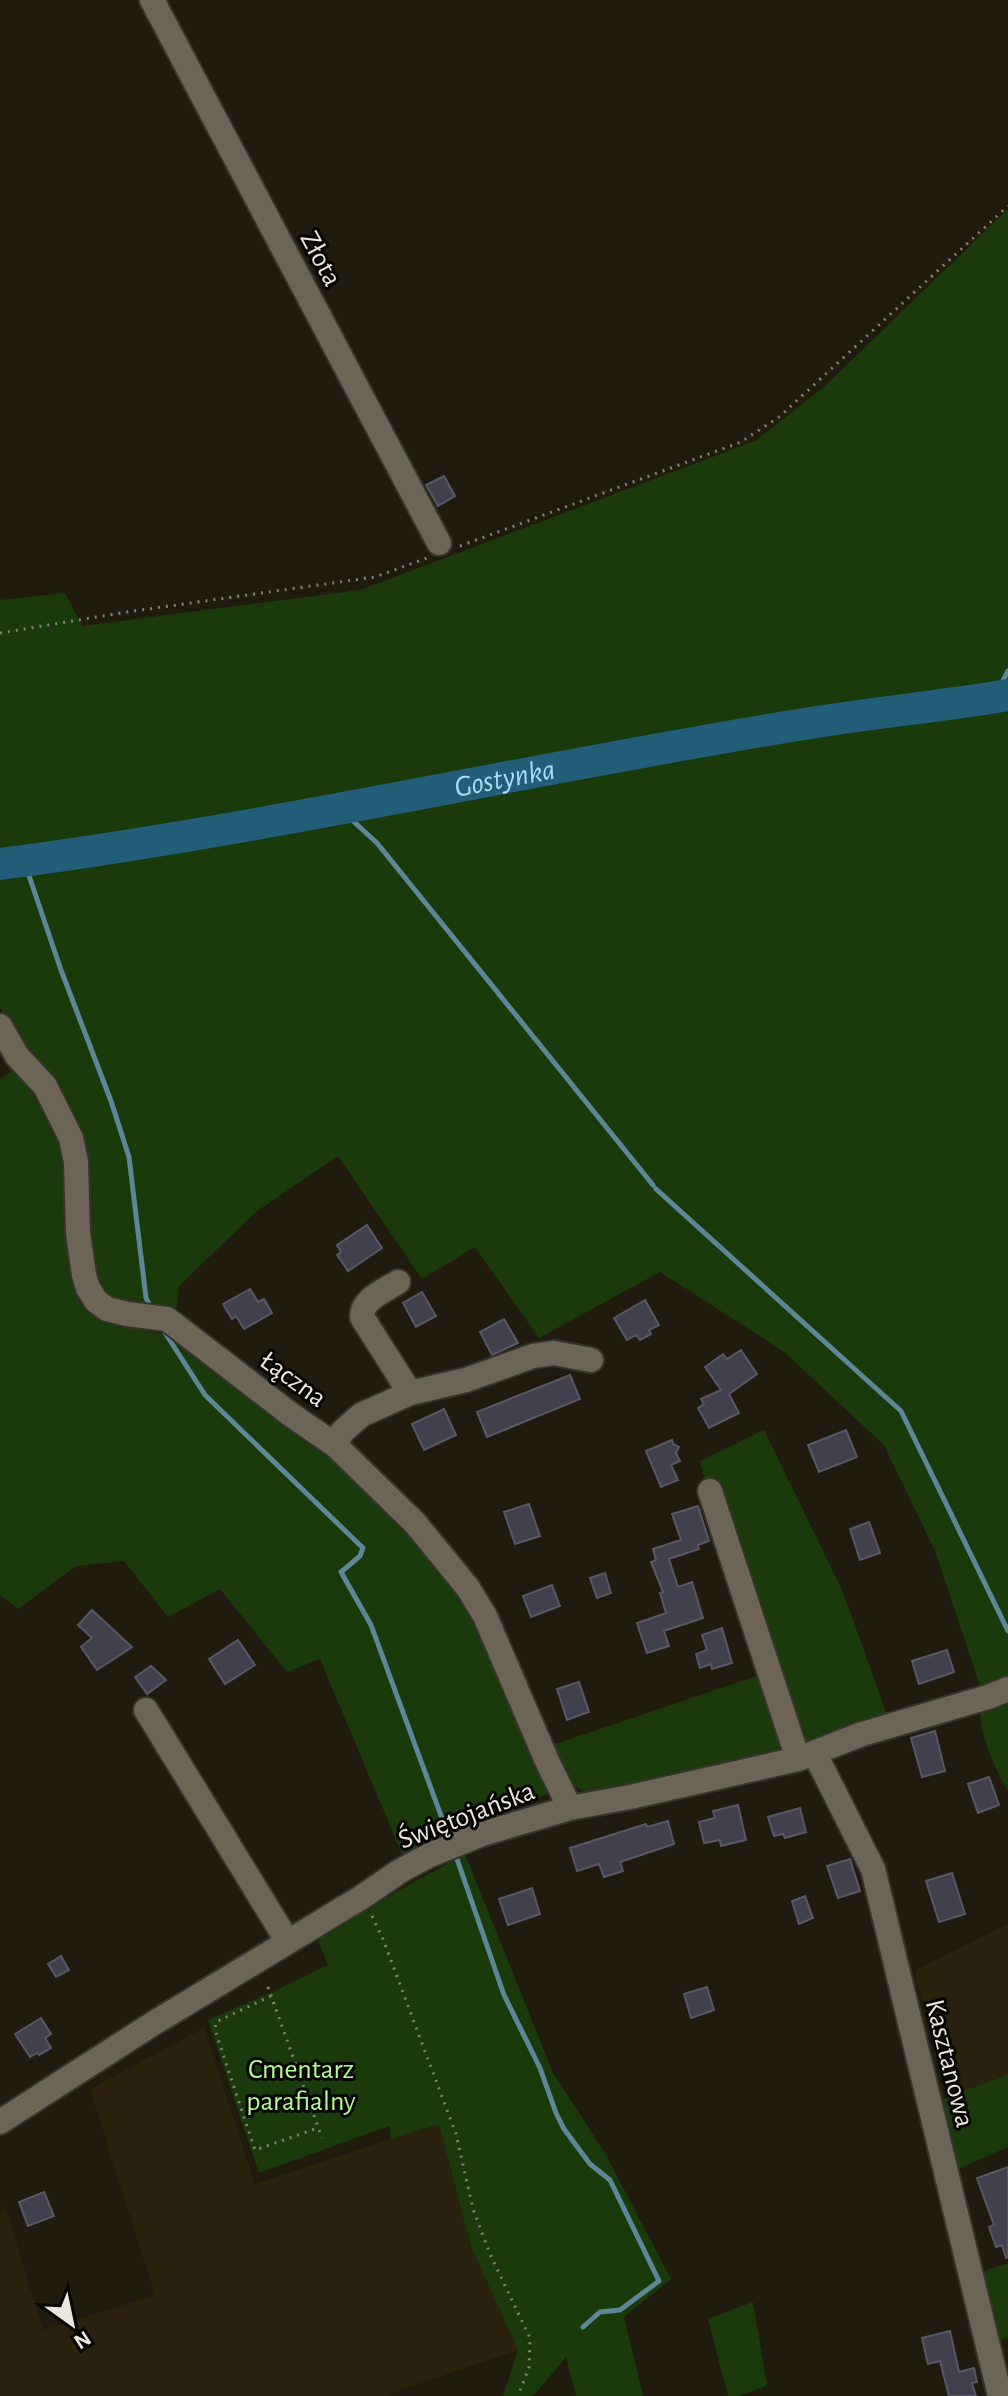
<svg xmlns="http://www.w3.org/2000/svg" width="1008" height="2396" font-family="'Alegreya Sans',sans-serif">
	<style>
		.built { fill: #2a210f }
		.green { fill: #1a3a0c }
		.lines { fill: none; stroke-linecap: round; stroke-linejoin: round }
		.stream { stroke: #5e8796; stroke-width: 5 }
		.river { stroke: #225e77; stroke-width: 32 }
		.building { fill: #42404d; stroke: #595765; stroke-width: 2 }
		.minor-casing { stroke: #37332e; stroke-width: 28 }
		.path { stroke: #858077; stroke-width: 3; stroke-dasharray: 2 6; stroke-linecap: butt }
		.minor { stroke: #6c6557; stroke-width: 24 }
		.labels { text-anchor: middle; stroke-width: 6; stroke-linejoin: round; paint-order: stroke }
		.street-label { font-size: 28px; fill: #ebe7e0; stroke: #080603 }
		.park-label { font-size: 28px; fill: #b0fb95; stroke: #080603 }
		.water-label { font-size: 30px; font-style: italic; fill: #abdcf5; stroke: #080603 }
	</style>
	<rect width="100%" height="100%" fill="#211b0f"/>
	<path class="built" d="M 1008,1924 L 1008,2075 L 951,2095 L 914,1971 Z
		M 204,2028 L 255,2184 L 439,2123 L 471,2247 L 518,2350 L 384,2396 L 0,2396 L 0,2212 L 5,2206 L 43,2330 L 155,2295 L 90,2089 Z"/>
	<path class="green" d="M 1008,209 L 1008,1676 L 981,1689 L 935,1551 L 884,1445 L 783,1351 L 660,1272 L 539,1338 L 475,1247 L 422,1279 L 338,1156 L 257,1211 L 179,1286 L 176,1313 L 112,1301 L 94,1278 L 45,1073 L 2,1013 L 0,1005 L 0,600 L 65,593 L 82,626 L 360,590 L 755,441 L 825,386 Z
		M 14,1070 L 35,1085 L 68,1147 L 78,1296 L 110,1324 L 174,1336 L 337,1453 L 451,1575 L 489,1636 L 549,1793 L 404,1859 L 320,1659 L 287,1672 L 220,1589 L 168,1617 L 124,1561 L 76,1566 L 18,1609 L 0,1595 L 0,1079 Z
		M 764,1430 L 843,1592 L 888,1718 L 784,1753 L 599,1795 C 563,1786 563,1778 549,1746 L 760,1675 L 711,1506 L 700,1461 Z
		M 1008,1698 L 1008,1791 C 994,1768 979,1734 980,1707 Z
		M 465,1854 L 553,2073 L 605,2153 L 671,2279 L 624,2317 L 643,2396 L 576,2396 L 566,2357 L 533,2396 L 503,2396 L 518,2350 L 471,2247 L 439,2124 L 391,2139 L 389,2126 L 259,2173 L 208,2020 L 270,1993 L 328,1965 L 316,1936 Z
		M 1008,2075 L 1008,2147 L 951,2172 L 938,2103 L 951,2095 Z
		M 1008,2263 L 1008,2338 L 992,2343 L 976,2274 Z
		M 753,2302 L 767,2386 L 739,2396 L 728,2396 L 708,2319 Z"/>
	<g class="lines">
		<path class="stream" d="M 994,698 L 1008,671
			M 339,808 L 377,843 L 653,1185
			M 24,861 L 61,970 L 111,1101 L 129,1157 L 146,1298 L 150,1306
			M 656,1189 L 901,1411 L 1008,1631
			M 162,1328 L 205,1395 L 363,1548 L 360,1556 L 341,1572 L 371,1625 L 447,1832
			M 456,1856 L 504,1995 L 540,2068 L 556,2113 L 564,2129 L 590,2164 L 610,2180 L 659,2281 L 620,2310 L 600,2312 L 583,2327"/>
		<path class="river" id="s1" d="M 0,864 C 268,829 532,768 798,725 C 868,713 938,707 1008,695"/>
	</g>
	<path class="building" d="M 444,476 L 455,496 L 438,506 L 426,485 Z
		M 367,1225 L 382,1248 L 348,1271 L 337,1255 L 341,1252 L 337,1245 Z
		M 250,1289 L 258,1302 L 264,1299 L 272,1313 L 244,1329 L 236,1316 L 232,1319 L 223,1304 Z
		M 422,1292 L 436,1316 L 416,1327 L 403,1303 Z
		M 645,1300 L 659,1325 L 649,1330 L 651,1334 L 640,1340 L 636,1335 L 627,1340 L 614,1318 Z
		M 504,1319 L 518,1343 L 492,1355 L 480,1332 Z
		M 741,1350 L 757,1374 L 729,1394 L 739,1413 L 709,1428 L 698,1408 L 704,1404 L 701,1399 L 721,1390 L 705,1367 L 723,1354 L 727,1359 Z
		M 570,1375 L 580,1399 L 487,1437 L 477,1412 Z
		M 444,1409 L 456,1435 L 424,1450 L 412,1424 Z
		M 846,1430 L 857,1457 L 819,1472 L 808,1445 Z
		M 672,1440 L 673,1444 L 679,1447 L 676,1453 L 680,1461 L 671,1465 L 678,1480 L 661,1487 L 646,1451 Z
		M 529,1504 L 540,1536 L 515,1544 L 504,1512 Z
		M 698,1506 L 709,1541 L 698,1545 L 699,1549 L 669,1559 L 678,1587 L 692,1582 L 703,1618 L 664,1631 L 669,1646 L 647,1653 L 637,1623 L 666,1613 L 660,1593 L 663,1592 L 651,1562 L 656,1560 L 653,1549 L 681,1540 L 672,1514 Z
		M 869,1522 L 880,1553 L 860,1560 L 850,1529 Z
		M 605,1573 L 611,1593 L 597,1598 L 590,1578 Z
		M 552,1585 L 560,1606 L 531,1617 L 523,1596 Z
		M 92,1610 L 132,1647 L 97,1670 L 81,1647 L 92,1638 L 78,1625 Z
		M 722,1628 L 732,1663 L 712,1669 L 711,1664 L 700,1668 L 696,1654 L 707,1650 L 702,1635 Z
		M 238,1640 L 255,1665 L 225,1684 L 209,1659 Z
		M 947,1650 L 954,1672 L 919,1684 L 912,1661 Z
		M 151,1666 L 166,1680 L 147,1694 L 135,1677 Z
		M 579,1682 L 589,1712 L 567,1720 L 557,1689 Z
		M 935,1731 L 945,1771 L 922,1777 L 911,1738 Z
		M 989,1777 L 999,1805 L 978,1813 L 968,1784 Z
		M 738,1805 L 746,1840 L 721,1846 L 720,1840 L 704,1843 L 699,1822 L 715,1818 L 713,1811 Z
		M 800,1808 L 806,1832 L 785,1838 L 783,1834 L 774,1836 L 768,1817 Z
		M 668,1821 L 674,1844 L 620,1862 L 623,1871 L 604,1877 L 599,1864 L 577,1871 L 570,1848 L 646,1824 L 647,1827 Z
		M 850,1859 L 860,1891 L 838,1898 L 827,1866 Z
		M 952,1873 L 965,1914 L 939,1922 L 926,1881 Z
		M 532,1888 L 540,1914 L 508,1925 L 499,1899 Z
		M 805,1896 L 813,1918 L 799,1924 L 792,1901 Z
		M 61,1956 L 69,1970 L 56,1977 L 48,1964 Z
		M 707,1987 L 714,2010 L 691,2018 L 684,1994 Z
		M 41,2018 L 51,2034 L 45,2038 L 51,2048 L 39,2055 L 37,2053 L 30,2057 L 15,2034 Z
		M 1008,2167 L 1008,2257 L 1006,2258 L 1002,2245 L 996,2247 L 989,2227 L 994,2225 L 977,2178 Z
		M 44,2192 L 54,2216 L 28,2226 L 19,2202 Z
		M 950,2331 L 959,2372 L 974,2368 L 977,2382 L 972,2383 L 976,2396 L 949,2396 L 940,2361 L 928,2364 L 922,2338 Z"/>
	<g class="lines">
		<defs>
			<path id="minor" d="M 152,0 L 439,543
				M 0,1026 L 17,1056 L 45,1086 L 71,1138 L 76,1162 L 78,1233 L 84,1275 L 88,1288 L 96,1301 L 107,1309 L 127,1314 L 167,1319 L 290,1414 L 335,1445 L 415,1523 L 468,1588 L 485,1616 L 547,1761 L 570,1808
				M 398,1282 C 384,1291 362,1299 362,1317 L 410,1393
				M 335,1445 L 342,1432 L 361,1415 L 410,1393 L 466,1380 L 533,1356 L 554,1353 L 591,1360
				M 710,1491 L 798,1759
				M 146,1710 L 288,1942
				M 815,1754 L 873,1869 L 1000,2396
				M 0,2122 L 154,2023 L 362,1897 L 400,1871 L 430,1855 L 482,1834 L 570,1808 L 630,1797 L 798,1759 L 862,1734 L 988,1697 L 1008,1689"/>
		</defs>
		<use href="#minor" class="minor-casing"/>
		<path class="path" d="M 460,546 L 741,442 L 779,417 L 1008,206
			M 0,633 L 127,612 L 375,577 L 427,558
			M 372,1916 L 383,1939 L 456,2134 L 473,2209 L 490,2254 L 530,2338 L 529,2367 L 518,2396
			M 268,1987 L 322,2138
			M 271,1996 L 216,2022 L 215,2030 L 255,2150 L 318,2128"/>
		<use href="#minor" class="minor"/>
	</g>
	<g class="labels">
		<g class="street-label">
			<text transform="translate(322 258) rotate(62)" y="10">Złota</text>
			<text transform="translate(294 1378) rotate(36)" y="10">Łączna</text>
			<text transform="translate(466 1814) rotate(-21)" y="10">Świętojańska</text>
			<text transform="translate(951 2063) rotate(76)" y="10">Kasztanowa</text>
		</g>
		<g class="park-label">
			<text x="301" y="2078">Cmentarz<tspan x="301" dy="32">parafialny</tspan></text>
		</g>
		<g class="water-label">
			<text dy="10" stroke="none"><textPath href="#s1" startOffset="512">Gostynka</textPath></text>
		</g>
	</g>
	<g transform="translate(72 2324) rotate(147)" stroke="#080603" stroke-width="6" paint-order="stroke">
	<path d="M0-6L14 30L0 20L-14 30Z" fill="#ebe7e0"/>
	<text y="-12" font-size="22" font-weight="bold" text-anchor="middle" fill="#ebe7e0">N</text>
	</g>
</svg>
